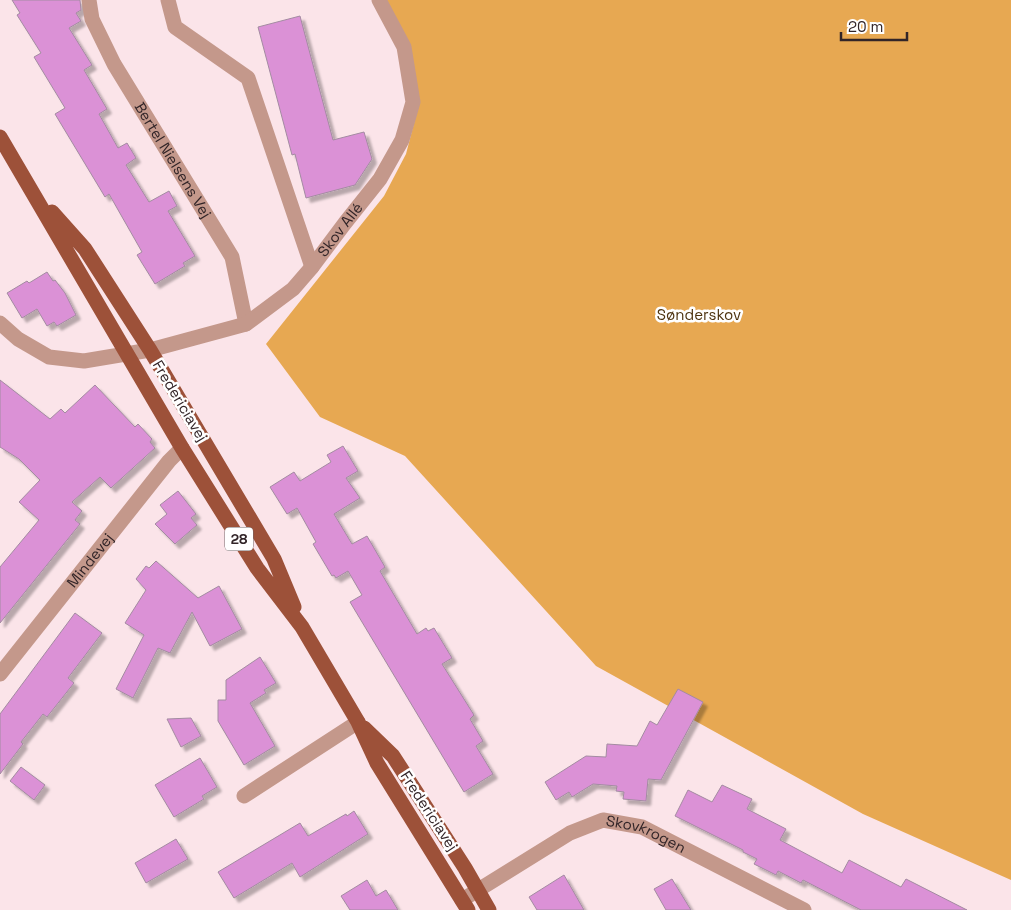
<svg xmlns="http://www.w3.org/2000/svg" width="1011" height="910" font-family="'Space Grotesk',sans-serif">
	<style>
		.forest { fill: #e7a852 }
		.building { fill: #db91d6; stroke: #a38ba1; filter: url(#shadow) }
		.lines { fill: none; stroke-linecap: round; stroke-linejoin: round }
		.minor { stroke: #c4988b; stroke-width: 15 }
		.major { stroke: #9d5139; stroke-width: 15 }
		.labels { text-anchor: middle; stroke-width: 5; stroke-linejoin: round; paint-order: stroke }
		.shield { fill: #fff; stroke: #706668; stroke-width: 1 }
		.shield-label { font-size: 14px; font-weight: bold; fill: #322528 }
		.street-label { font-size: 15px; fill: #322528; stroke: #fff }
		.park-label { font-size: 15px; fill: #4d330f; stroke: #fff }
	</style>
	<defs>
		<filter id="shadow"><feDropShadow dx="4.5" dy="4.5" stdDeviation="1" flood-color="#0004"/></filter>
	</defs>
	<rect width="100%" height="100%" fill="#fbe4e9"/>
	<path class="forest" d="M 385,0 L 1011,0 L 1011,880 L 863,814 L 596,666 L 405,456 L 320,417 L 266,344 L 384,196 L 406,154 L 420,100 Z"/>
	<path class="building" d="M 12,0 L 80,0 L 81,10 L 76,13 L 81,21 L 69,28 L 92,65 L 84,70 L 107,109 L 99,114 L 118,148 L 127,143 L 136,158 L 126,165 L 149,202 L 169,191 L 177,206 L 168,211 L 195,256 L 183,263 L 185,266 L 155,284 L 137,255 L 142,252 L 109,194 L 105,197 L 55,114 L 65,108 L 34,57 L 41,53 L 17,15 L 20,13 Z
		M 300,16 L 333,140 L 364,132 L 372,159 L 355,185 L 306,198 L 295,154 L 292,155 L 258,27 Z
		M 47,272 L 53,281 L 55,280 L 65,293 L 76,315 L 57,326 L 54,322 L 47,326 L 37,309 L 22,318 L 7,293 L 27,281 L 29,283 Z
		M 0,380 L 50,419 L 61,409 L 65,413 L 95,385 L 135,427 L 138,424 L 152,439 L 150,442 L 155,448 L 111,488 L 100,477 L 72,502 L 82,511 L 75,520 L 80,524 L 0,623 L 0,567 L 39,520 L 19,502 L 40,480 L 19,459 L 0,447 Z
		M 343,446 L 358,471 L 346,478 L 360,498 L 334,514 L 352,544 L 367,536 L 385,567 L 380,571 L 417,634 L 426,628 L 428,631 L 434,628 L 452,658 L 442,664 L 474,715 L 470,719 L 483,741 L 476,746 L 493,774 L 464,792 L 350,602 L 362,595 L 348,571 L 336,578 L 334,575 L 332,576 L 313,544 L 316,542 L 297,508 L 287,514 L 270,487 L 294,472 L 300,481 L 331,462 L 327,455 Z
		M 178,491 L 196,514 L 191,518 L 197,525 L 175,544 L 155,524 L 167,514 L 160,505 Z
		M 156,561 L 198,598 L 219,586 L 242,629 L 210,646 L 192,612 L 170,653 L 158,648 L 133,698 L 116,689 L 144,635 L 125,623 L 146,590 L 136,579 L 146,566 L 149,568 Z
		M 75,613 L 102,633 L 68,678 L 74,683 L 47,717 L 43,714 L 21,742 L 23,744 L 0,774 L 0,714 Z
		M 260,657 L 276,683 L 264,690 L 266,693 L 250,703 L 275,746 L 244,765 L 218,721 L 218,700 L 226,700 L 226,680 Z
		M 678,689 L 703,702 L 661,780 L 648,779 L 646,801 L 623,799 L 624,792 L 616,791 L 617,786 L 593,784 L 572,797 L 569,792 L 556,800 L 545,782 L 586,756 L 606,757 L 607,744 L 637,746 L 650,721 L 657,725 Z
		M 191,718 L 201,736 L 181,747 L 167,719 Z
		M 200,758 L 217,787 L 202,796 L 204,799 L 174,817 L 155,785 Z
		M 21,767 L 45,785 L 34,800 L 10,781 Z
		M 722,785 L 752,799 L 747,809 L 786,829 L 780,840 L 842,873 L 849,860 L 901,887 L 906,879 L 967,910 L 861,910 L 803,880 L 801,883 L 778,871 L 776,875 L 754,864 L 757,859 L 743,852 L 743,850 L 675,816 L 688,790 L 712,802 Z
		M 354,811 L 368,834 L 300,877 L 292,863 L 234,898 L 218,872 L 300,823 L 308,836 L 346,814 L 347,816 Z
		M 176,839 L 188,859 L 146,883 L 135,863 Z
		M 564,875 L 584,910 L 537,910 L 529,897 Z
		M 672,879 L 691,910 L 666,910 L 654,889 Z
		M 367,880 L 376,896 L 386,890 L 398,910 L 350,910 L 341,896 Z"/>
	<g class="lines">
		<g class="minor">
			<path id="s1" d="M 89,0 L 92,19 L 114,64 L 232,257 L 246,324"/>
			<path d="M 168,0 L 175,27 L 248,78 L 312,267"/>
			<path id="s2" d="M 0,323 L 18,339 L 49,357 L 84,361 L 150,350 L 246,324 L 293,289 L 312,267 L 345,223 L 380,179 L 402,140 L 413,102 L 404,47 L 379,0"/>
			<path id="s3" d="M 0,674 L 169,461 L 182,448"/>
			<path d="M 244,796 L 358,722"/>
			<path id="s4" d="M 462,900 L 570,833 L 603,820 L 642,827 L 804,910"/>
		</g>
		<path class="major" d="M 0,137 L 182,448 L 257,568 L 302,627 L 358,722 L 377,763 L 468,910
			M 52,212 L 85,249 L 150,350 L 274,559 L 294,607
			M 364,728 L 393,756 L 465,868 L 489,910"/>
	</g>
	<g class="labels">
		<rect class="shield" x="225" y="527.5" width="28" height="23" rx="4"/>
		<g class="shield-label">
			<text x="239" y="544">28</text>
		</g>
		<g class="street-label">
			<text dy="5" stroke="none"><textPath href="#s1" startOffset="182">Bertel Nielsens Vej</textPath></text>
			<text dy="5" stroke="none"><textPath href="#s2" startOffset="396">Skov Allé</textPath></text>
			<text transform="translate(180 401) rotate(59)" y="5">Fredericiavej</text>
			<text dy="5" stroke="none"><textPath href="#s3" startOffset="145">Mindevej</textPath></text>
			<text transform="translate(429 811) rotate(57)" y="5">Fredericiavej</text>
			<text dy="5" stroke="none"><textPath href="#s4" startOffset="208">Skovkrogen</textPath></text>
		</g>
		<g class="park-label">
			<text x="699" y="320">Sønderskov</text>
		</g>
	</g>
	<path d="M841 32v8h66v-8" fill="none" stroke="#322528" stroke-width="2.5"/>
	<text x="848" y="32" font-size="15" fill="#322528" stroke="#ffffff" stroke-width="4" paint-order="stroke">20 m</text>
</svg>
